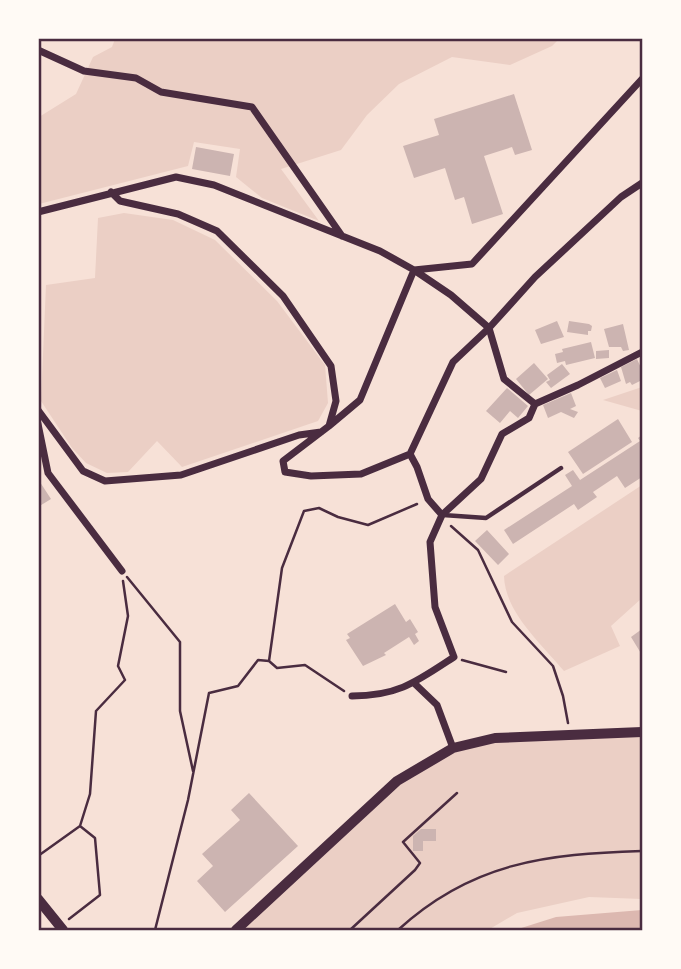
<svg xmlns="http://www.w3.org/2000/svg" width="681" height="969" font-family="'DM Sans',sans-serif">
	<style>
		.green { fill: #ebcfc5 }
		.water { fill: #dcb8b0 }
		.building { fill: #ccb4b1 }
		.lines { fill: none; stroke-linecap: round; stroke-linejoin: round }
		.path { stroke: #4a2c40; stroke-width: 2.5 }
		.service { stroke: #4a2c40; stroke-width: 4.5 }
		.minor { stroke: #4a2c40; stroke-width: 7 }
		.tertiary { stroke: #4a2c40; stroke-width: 10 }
		.neatline { fill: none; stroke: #4a2c40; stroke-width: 2.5 }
	</style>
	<rect width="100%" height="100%" fill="#f7e1d7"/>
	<path class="green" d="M 115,39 L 559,39 L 552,46 L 510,65 L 452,57 L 399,84 L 367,115 L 341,150 L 281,169 L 319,221 L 262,198 L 236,177 L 240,149 L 194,142 L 188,166 L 39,204 L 39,117 L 76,94 L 93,57 L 112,47 Z
		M 124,213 L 173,220 L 215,240 L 277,301 L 325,365 L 328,403 L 318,421 L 182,467 L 157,441 L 128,472 L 107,473 L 86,463 L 72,448 L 41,401 L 46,285 L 95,278 L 98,218 Z
		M 642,387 L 642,411 L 603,400 Z
		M 642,485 L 642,598 L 611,626 L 620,646 L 564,671 C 542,644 505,613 504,576 Z
		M 642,732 L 642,899 L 589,897 L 517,913 L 488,930 L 236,930 L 397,781 L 476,741 Z"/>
	<path class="water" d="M 642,910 L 642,930 L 515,930 L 556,917 Z"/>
	<path class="building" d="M 514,94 L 532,150 L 515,155 L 512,147 L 484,156 L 503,214 L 472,224 L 464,197 L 455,200 L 445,168 L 414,178 L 403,146 L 439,135 L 434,119 Z
		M 196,147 L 234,154 L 230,176 L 192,169 Z
		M 557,321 L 564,337 L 541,344 L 535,330 Z
		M 569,321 L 589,324 L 592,326 L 591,331 L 588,331 L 588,335 L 567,332 Z
		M 623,324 L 629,350 L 623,351 L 621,347 L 609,347 L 604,329 Z
		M 591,342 L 595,358 L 566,365 L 565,361 L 557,363 L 555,354 L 563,352 L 562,349 Z
		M 609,350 L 609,358 L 596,359 L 596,351 Z
		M 637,359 L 642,370 L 642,380 L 632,385 L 630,382 L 626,384 L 621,367 Z
		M 534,363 L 548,379 L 529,395 L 516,379 Z
		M 562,364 L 570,374 L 551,388 L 546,382 L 550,380 L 547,375 Z
		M 617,370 L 621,381 L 605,388 L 600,378 Z
		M 507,388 L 528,406 L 518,418 L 510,411 L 500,423 L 486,411 Z
		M 571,393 L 576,406 L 570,409 L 578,412 L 574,418 L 561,412 L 548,418 L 543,405 Z
		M 618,419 L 632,442 L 583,474 L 568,452 Z
		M 642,435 L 642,477 L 625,488 L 617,476 L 593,492 L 597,497 L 578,510 L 574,504 L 513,544 L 504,530 L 572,486 L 565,475 L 573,470 L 580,480 L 640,441 L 638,438 Z
		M 38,479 L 51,499 L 38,507 Z
		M 487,530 L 509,554 L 498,565 L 475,541 Z
		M 395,604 L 406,622 L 410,619 L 418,632 L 415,634 L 419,641 L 414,645 L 409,637 L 384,653 L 386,655 L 363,666 L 346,640 L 350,638 L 347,634 Z
		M 642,629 L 642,655 L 631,637 Z
		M 249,793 L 298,846 L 225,912 L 197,881 L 213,866 L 202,854 L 240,820 L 231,810 Z
		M 421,829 L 436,829 L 436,841 L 423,841 L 423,851 L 413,851 L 413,836 Z"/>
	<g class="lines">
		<path class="path" d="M 451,526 L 478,550 L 512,622 L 553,666 L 563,696 L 568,723
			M 127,577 L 180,642 L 180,711 L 193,771
			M 462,660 L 506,672
			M 269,661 L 282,568 L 304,511 L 319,508 L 338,517 L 368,525 L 417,504
			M 38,856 L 80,826 L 90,794 L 96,711 L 125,680 L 118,666 L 128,616 L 123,581
			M 69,919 L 100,895 L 95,838 L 80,826
			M 155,930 L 188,800 L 209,693 L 238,686 L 258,660 L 269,661 L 277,668 L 305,665 L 344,691
			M 350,930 L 415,870 L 420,863 L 403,842 L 457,793
			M 398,930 C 472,862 547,854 642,851"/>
		<path class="service" d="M 443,515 L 486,518 L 561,468"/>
		<path class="minor" d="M 38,50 L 84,71 L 136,78 L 161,92 L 252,107 L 342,236
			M 111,192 L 120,201 L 178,214 L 217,231 L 283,296 L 331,366 L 336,401 L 329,426 L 283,461 L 285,472 L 311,476 L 361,474 L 410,454 L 453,362 L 489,328 L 535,277 L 621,197 L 642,183
			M 38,212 L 176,177 L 214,185 L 380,251 L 414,270 L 472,264 L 642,79
			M 38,410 L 83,471 L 105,481 L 181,475 L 299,435 L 321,432
			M 38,424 L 48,473 L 122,571
			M 329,426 L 360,400 L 414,270 L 451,295 L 489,328 L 504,379 L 535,404
			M 410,454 L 417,467 L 428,499 L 442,515
			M 414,683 L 437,705 L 453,748
			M 352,696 C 398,696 416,682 454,657 L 435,607 L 430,542 L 442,515 L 481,479 L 502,434 L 529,418 L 535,404 L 578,385 L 642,352"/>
		<path class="tertiary" d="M 38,899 L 63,930
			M 236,930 L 397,781 L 453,748 L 495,738 L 642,732"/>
	</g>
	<rect width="681" height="969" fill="none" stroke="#fffaf5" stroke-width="80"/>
	<rect x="40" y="40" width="601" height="889" class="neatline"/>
</svg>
